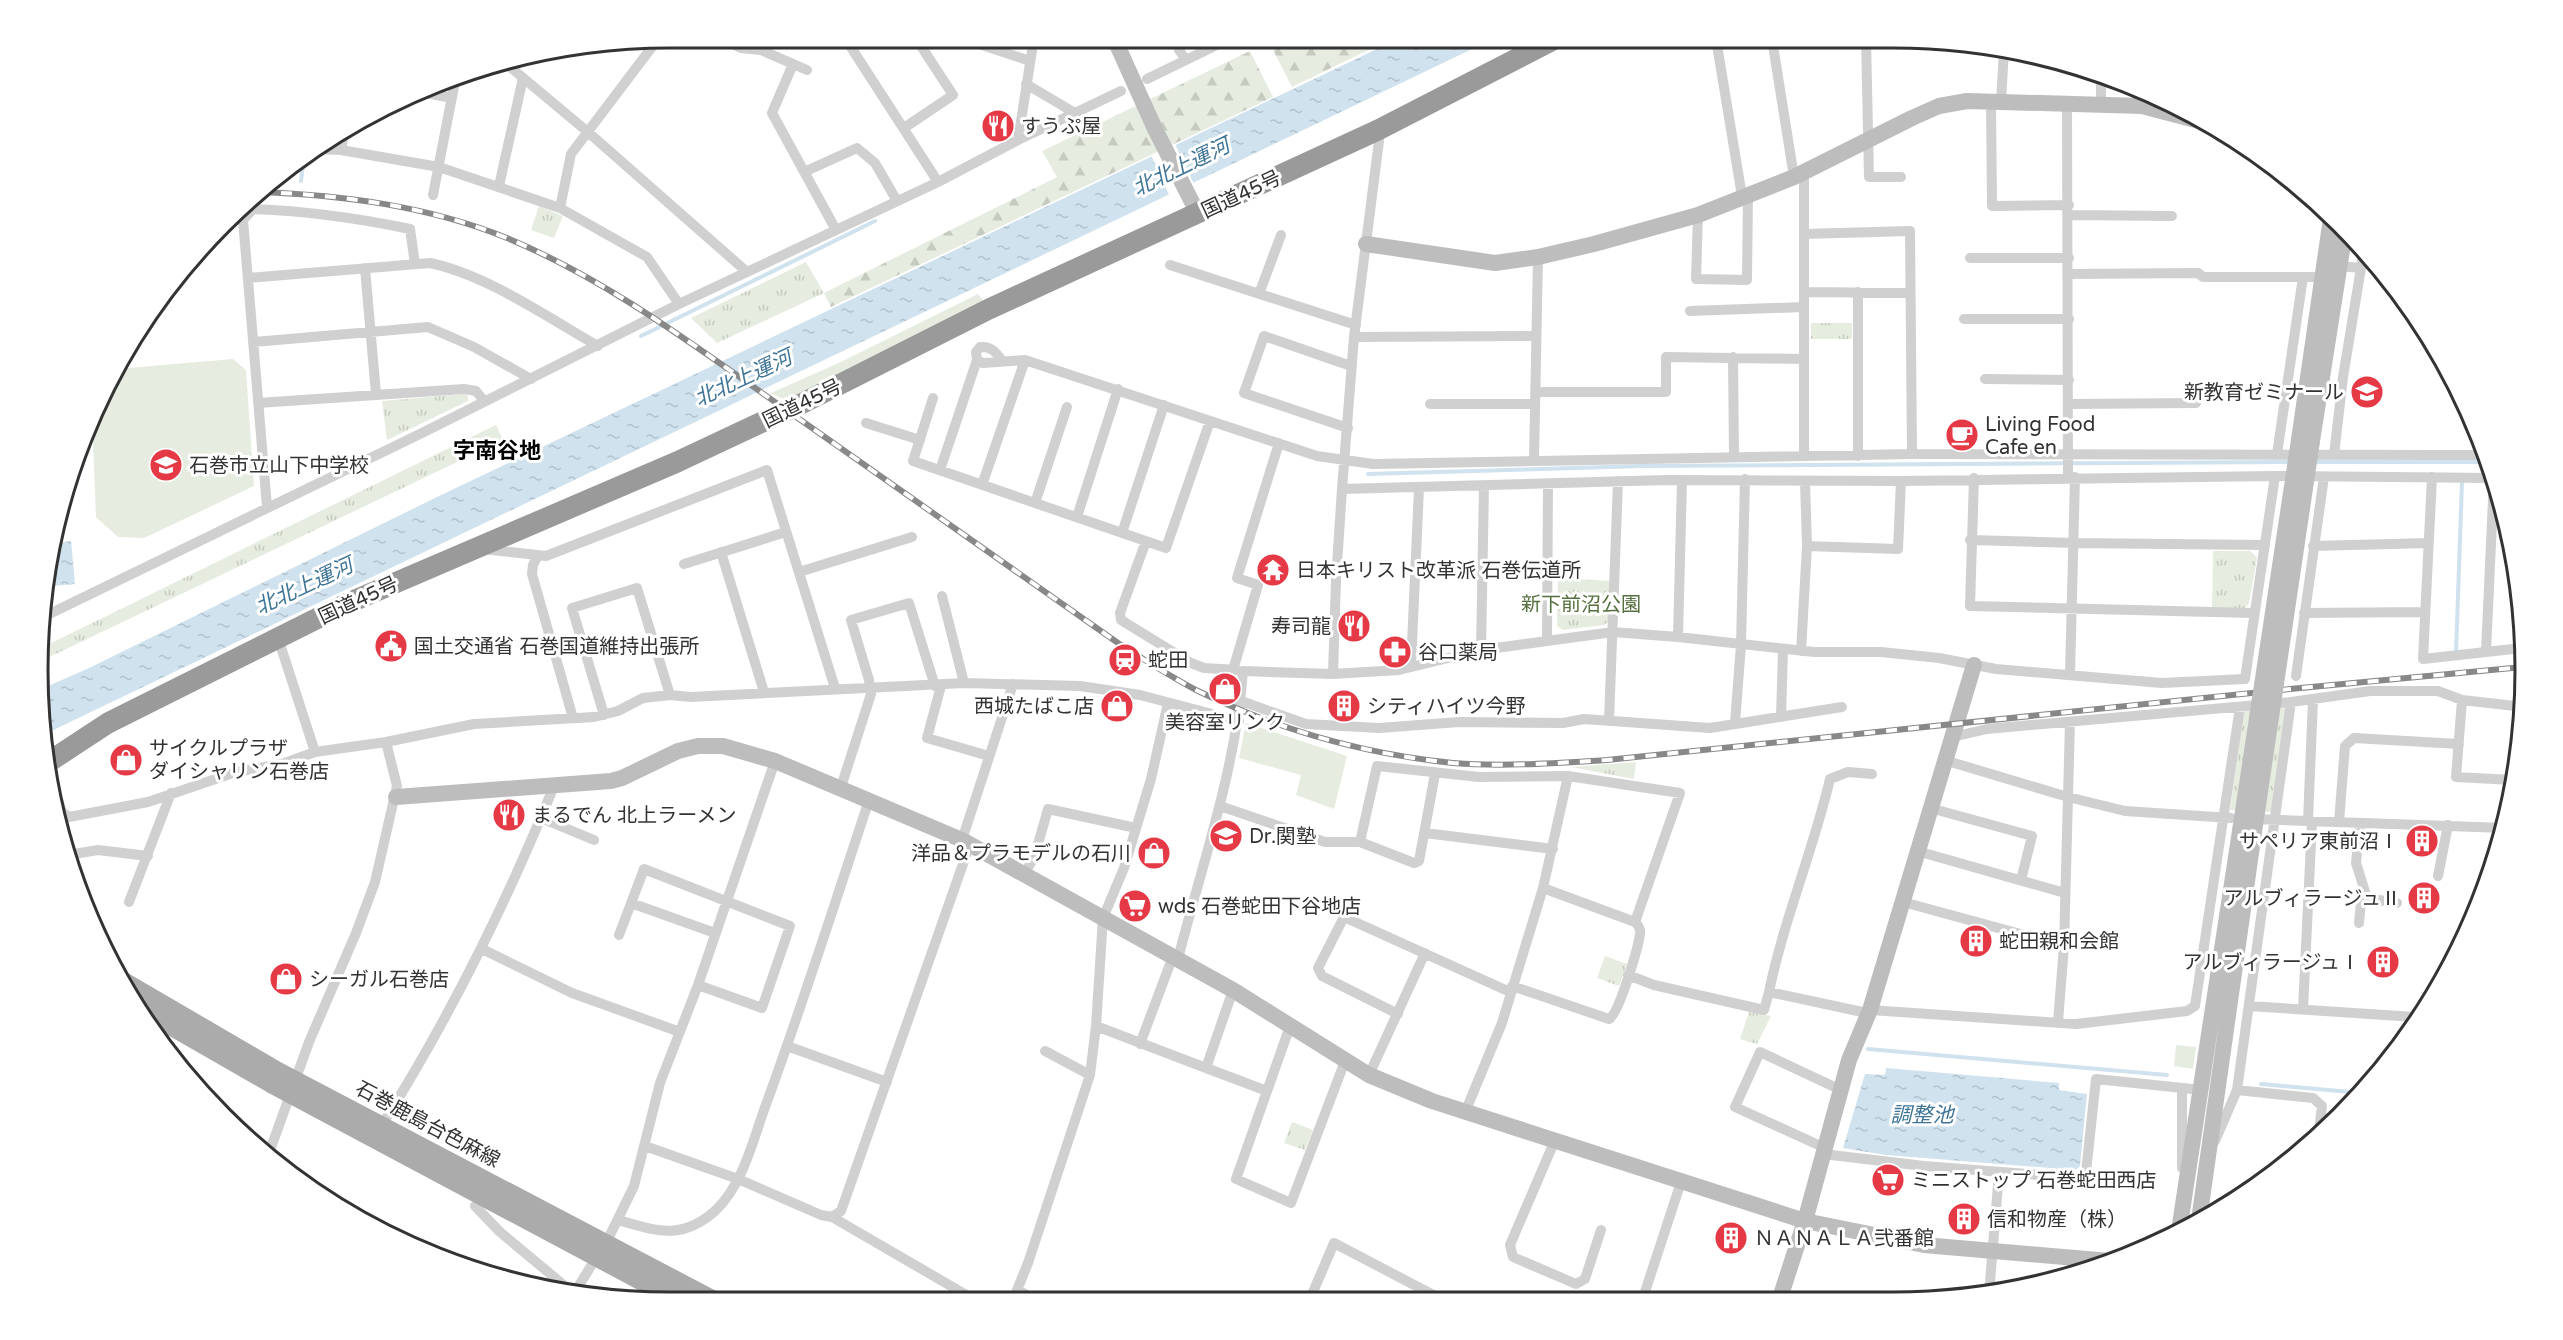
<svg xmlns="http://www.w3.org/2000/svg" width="2563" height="1340" font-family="'Varela Round','Noto Sans JP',sans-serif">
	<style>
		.grass { fill: #e6ecdf }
		.forest { fill: url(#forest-firs) }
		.park { fill: url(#park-tufts) }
		.water { fill: url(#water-ripples) }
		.pier { fill: #fff }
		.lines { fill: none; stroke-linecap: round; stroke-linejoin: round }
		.stream { stroke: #cfe2ee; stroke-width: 4 }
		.street { stroke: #d0d0d0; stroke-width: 10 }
		.secondary { stroke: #bdbdbd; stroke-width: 16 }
		.primary { stroke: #ababab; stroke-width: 18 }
		.highway { stroke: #9a9a9a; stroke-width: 21 }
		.rail-casing { stroke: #888; stroke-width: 6 }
		.rail { stroke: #fff; stroke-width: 4; stroke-dasharray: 11; stroke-linecap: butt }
		.secondary-bridge { stroke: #bdbdbd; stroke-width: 16 }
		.highway-bridge { stroke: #9a9a9a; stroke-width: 21 }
		.labels { text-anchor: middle; stroke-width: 6; stroke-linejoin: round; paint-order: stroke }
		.poi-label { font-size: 20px; fill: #333; stroke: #fff; text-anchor: start }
		.street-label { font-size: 20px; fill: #333; stroke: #fff }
		.park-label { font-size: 20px; fill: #56703f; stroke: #fff }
		.water-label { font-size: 21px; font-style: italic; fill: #3f7597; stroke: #fff }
		.quarter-label { font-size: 22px; font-weight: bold; fill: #000; stroke: #fff }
		.rim { fill: none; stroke: #333; stroke-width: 3 }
	</style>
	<defs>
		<pattern id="forest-firs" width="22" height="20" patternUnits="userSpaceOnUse" patternTransform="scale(1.5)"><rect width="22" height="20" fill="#e6ecdf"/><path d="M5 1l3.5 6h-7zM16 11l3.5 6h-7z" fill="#c6cbc0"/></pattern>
		<pattern id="park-tufts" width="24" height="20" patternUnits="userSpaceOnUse" patternTransform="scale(1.5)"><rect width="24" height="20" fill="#e6ecdf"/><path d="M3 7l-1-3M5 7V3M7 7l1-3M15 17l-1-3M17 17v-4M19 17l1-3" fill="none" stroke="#c6cbc0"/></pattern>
		<pattern id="water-ripples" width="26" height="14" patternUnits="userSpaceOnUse" patternTransform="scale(1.5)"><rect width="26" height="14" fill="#cfe2ee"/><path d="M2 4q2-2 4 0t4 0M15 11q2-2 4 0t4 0" fill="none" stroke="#b2c2cd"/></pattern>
	</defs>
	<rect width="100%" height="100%" fill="#fff"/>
	<path class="grass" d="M 978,294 L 987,305 L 787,401 L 771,393 L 841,362 Z
		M 233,359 L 246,370 L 254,486 L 144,538 L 118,537 L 96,517 L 92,415 L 117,369 Z
		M 1246,723 L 1347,756 L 1334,809 L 1296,795 L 1301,775 L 1239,758 Z"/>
	<path class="forest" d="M 1283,38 L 1393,38 L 1292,87 L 1270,44 Z
		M 1250,51 L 1273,97 L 831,307 L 824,293 L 1057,177 L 1042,151 Z"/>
	<path class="park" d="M 539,206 L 563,216 L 554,238 L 531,230 Z
		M 806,262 L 824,293 L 717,343 L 691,318 Z
		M 1811,323 L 1852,323 L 1852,339 L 1811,339 Z
		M 464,394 L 468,396 L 468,401 L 387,440 L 382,401 Z
		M 496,425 L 503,440 L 39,662 L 39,649 Z
		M 2213,551 L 2250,551 L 2257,557 L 2249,604 L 2243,609 L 2212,609 Z
		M 1558,578 L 1610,581 L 1609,621 L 1604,625 L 1563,630 L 1557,626 Z
		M 2286,708 L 2271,812 L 2230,810 L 2244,710 Z
		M 1636,762 L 1634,779 L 1571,767 Z
		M 1605,956 L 1627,964 L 1619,986 L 1597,978 Z
		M 1749,1012 L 1771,1016 L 1757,1044 L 1740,1039 Z
		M 2176,1045 L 2196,1047 L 2193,1069 L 2174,1066 Z
		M 1292,1122 L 1313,1130 L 1305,1150 L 1284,1143 Z"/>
	<path class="water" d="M 1400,38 L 1495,38 L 43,735 L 39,712 L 39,690 L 89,668 L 437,497 Z
		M 71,541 L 75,584 L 52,586 L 50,560 L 53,543 Z
		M 1886,1068 L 2059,1083 L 2059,1090 L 2087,1094 L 2080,1166 L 2075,1170 L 1886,1155 L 1843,1148 L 1865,1074 L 1885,1075 Z"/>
	<path class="pier" d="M 1175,144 L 1195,186 L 1170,197 L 1151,155 Z"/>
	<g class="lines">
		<path class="stream" d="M 301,181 L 304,156
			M 641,336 L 875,221
			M 2313,462 L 2490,462
			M 1368,474 L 1643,466 L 2291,462
			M 2456,652 L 2462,482
			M 1868,1049 L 2167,1075
			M 2261,1084 L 2362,1093"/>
		<path class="street" d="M 720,38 L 741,48 L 761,50 L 807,70
			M 845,38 L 938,182
			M 961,38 L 1030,61
			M 1181,38 L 1179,50 L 1186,60
			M 1716,39 L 1742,196
			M 1772,39 L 1794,177
			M 1866,39 L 1869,177 L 1901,177
			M 503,61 L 589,133 L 747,272
			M 793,64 L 772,113 L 836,230
			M 1147,79 L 1231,38
			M 1026,84 L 1075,113
			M 421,92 L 452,98
			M 1991,102 L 1992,206 L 2069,205
			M 2001,102 L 2004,50
			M 2067,103 L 2068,477
			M 2101,103 L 2101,76
			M 904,128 L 953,95 L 917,40 L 917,38
			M 1378,130 L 1379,141 L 1354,337 L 1342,489 L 1667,480 L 1901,481 L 2275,476 L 2495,478
			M 1018,140 L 1034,38
			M 314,149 L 341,150 L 439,167 L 560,208 L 571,154 L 658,39
			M 341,150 L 345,128
			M 804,172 L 857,148 L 875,163 L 897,201
			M 1804,172 L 1804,456
			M 499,186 L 523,78
			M 433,195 L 456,76
			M 560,208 L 647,257 L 679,304
			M 1698,215 L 1696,279 L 1747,280 L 1748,194
			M 2069,215 L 2172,216
			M 1804,234 L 1910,231 L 1912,454
			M 1970,258 L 2069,258
			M 1170,265 L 1356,325
			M 365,268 L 376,394
			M 2361,268 L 2364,249
			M 2069,274 L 2198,273 L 2203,277 L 2322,277
			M 248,278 L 430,263 C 487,275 547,317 598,346
			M 1804,292 L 1910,293
			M 1858,292 L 1858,456
			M 1259,294 L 1281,235
			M 1690,311 L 1804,307
			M 1964,319 L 2069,319
			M 1354,337 L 1536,336
			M 253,342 L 428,327 L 474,347 L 531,379
			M 1733,357 L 1734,457
			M 1002,361 C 996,352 991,346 980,347 L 976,352 L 977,360 L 983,363 L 1025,360 L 1317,456 L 1373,464 L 1912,454 L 2486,455
			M 1985,379 L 2069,380
			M 1536,392 L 1666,392 L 1666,357 L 1804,359
			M 933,398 L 913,461 L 1166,548 L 1210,421
			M 258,403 L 464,389 L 476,391 L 484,401
			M 1430,404 L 1535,404
			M 2069,404 L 2196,403
			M 866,423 L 920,440
			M 1348,428 L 1244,393 L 1264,336 L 1351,366
			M 2277,454 L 2303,277
			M 2334,455 L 2343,377 L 2361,268 L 2339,266
			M 1534,460 L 1538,257
			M 940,470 L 977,360
			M 2432,477 L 2423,659 L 2522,648
			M 1974,478 L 1970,606 L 2253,613
			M 982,485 L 1025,360
			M 1342,489 L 1336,580 L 1333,674 L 1399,670 L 1481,650 L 1613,632 L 1678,637 L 1814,652 L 1881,652 L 1939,658 L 1996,669 L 2162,683 L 2245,679 L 2275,476
			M 1035,503 L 1067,407
			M 267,507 L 243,220 L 253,209 C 307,211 357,218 410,229 L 415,264
			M 1077,517 L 1118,389
			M 1122,533 L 1164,405
			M 1970,540 L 2074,543 L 2264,545
			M 1146,541 L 1120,613 L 1121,620 L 1191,663 L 1204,668 L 1237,670
			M 1807,546 L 1898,549 L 1901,481
			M 2313,546 L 2428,543
			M 482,549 L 546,556 L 767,470 L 835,688
			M 721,552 L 764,692
			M 538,555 L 533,565 L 532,574 L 573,718
			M 684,564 L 786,532
			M 799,572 L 912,537
			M 942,596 L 964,683
			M 2304,613 L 2425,612
			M 41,618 L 424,432 L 679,304 L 938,182 L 1018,140 L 1121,91
			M 1678,637 L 1682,480
			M 278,638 L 315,752
			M 1547,641 L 1548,484
			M 1481,650 L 1484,486
			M 1801,651 L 1807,546 L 1805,481
			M 2486,652 L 2494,478
			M 1411,666 L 1419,488
			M 1233,670 L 1258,585 L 1237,578 L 1279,443
			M 2070,674 L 2075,477
			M 2296,676 L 2324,477
			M 941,686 L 927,738 L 989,756
			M 2462,700 L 2456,777 L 2513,780
			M 1241,701 L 1306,724 L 1379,728 L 1459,722 L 1563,723 L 1584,719 L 1710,728 L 1842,707
			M 604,715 L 572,608 L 637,588 L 670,695
			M 1781,717 L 1783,649
			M 1609,721 L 1618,481
			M 1735,723 L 1741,645 L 1745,479
			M 1952,737 L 1987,729 L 2291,702 L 2370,691 L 2438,691 L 2462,700 L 2524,707
			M 1944,760 L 2068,797 L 2125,811 L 2231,818
			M 48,768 L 62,812 L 69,817 L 148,802 L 236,772 L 282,764 L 315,752 L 386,742 L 474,724 L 594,717 L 618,711 L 643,698 L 670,695 L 691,697 L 964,683 L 1080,686 L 1140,695 L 1239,721
			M 841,787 L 871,694 L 869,680 L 851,620 L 909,603 L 935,686
			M 1220,806 L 1325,842 L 1360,842 L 1414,863 L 1419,861 L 1435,774
			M 1930,808 L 2032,836 L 2021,880
			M 541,818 L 594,840
			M 2252,819 L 2505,828
			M 2308,821 L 2313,699
			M 2339,822 L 2345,746 L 2354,738 L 2459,744
			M 2360,823 L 2356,863 L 2367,898 L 2397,903
			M 1425,833 L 1553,849
			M 962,840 L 1013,684
			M 1360,842 L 1377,766 L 1479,777 L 1568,776 L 1680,793 L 1635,922
			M 1917,851 L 2065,893
			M 67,857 L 68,855 L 98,850 L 148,856
			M 1023,875 L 1034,858 L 1048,809 L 1136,828
			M 2438,876 L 2448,825
			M 129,902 L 171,793
			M 1903,902 L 2064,946
			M 631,903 L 715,933
			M 2359,923 L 2361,902 L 2367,898
			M 619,935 L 644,869 L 790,926 L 762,1008 L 698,985
			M 482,949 L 572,993 L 680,1032
			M 1178,959 C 1202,864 1236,769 1243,671 L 1333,674
			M 1628,975 L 1654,985 L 1764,1010 L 1769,992
			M 1512,986 L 1609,1019 C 1619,1014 1638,948 1640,934 C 1641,929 1639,926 1635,922 L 1543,888
			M 2249,1006 L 2415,1017
			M 2303,1009 L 2312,822
			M 1870,1010 L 2076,1024 L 2187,1011 L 2195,1006 L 2240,707
			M 1867,1013 L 1769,992 C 1784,919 1813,851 1830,779 L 1848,772 L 1872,774
			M 1398,1014 L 1322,976 L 1318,968 L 1344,917 L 1510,992
			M 2058,1022 L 2064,946 L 2070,722
			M 1096,1026 L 1206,1068 L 1233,990
			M 1290,1026 L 1236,1179 L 1291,1203 L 1345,1061
			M 1140,1044 L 1173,956
			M 787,1046 L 887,1082
			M 1045,1051 L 1090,1075
			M 1206,1068 L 1267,1091
			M 1369,1075 L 1425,953
			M 2182,1088 L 2182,1168
			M 2237,1090 L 2313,1098 L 2322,1106 L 2319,1130
			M 1466,1110 L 1502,1023 L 1543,888 L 1568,776
			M 382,1125 C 450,1017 506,904 554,786
			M 1555,1140 L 1510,1245 L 1513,1257 L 1576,1284 L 1585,1279 L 1601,1230
			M 2215,1141 L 2237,1090 L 2291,702
			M 645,1146 L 738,1179 L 821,1215 L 832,1217 L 975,1300
			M 1825,1148 L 1735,1107 L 1760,1052 L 1841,1090
			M 1823,1154 L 1924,1166 L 2079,1178 L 2086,1172 L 2096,1079 L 2202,1090
			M 268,1156 L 309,1042 L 356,933 L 375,882 L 397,786 L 386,742
			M 475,1206 L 500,1232 L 572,1292
			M 832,1217 L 841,1211 L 970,844
			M 618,1220 C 657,1231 682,1241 716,1210 C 745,1182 754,1135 768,1099 C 804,1000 836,900 869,800
			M 1018,1290 L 1036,1300
			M 575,1292 L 610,1235 L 634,1186 L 660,1083 L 698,985 L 775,761
			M 1989,1294 L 1999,1173
			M 1643,1298 L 1681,1182
			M 1310,1299 L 1334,1243 L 1441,1299
			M 1013,1300 L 1028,1263 L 1090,1075 L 1096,1026 L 1103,918 L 1124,868 L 1151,779 L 1168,703"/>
		<path class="secondary" d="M 1114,38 L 1155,129 L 1198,214
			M 1366,244 L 1495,263 L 1538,257 L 1594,244 L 1698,215 L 1794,177 L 1912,118 L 1939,106 L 1967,101 L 2142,106 L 2203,122
			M 2299,440 L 2331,218
			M 2312,441 L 2345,231
			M 396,797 L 611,781 L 622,778 L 678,751 L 698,746 L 723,746 L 775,761 L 962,840 L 1233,990 L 1369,1075 L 1432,1101 L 1805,1221 L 1924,1245 L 2110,1261
			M 2199,1220 L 2254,832
			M 2179,1231 L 2240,831
			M 1780,1298 L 1805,1221 L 1849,1060 L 1870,1010 L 1974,665"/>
		<path class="primary" d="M 122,980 L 278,1071 L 716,1301
			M 137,1007 L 271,1084 L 678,1301"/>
		<path class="highway" d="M 797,406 L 989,309 L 1378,130 L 1557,38
			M 47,763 L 108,723 L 346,604 L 677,462 L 775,416"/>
		<defs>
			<path id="rail" d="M 259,192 C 343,195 428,206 507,238 C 608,280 696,347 785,409 C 896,487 1007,565 1118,643 C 1143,659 1169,676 1196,690 C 1276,729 1363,754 1453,763 C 1504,767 1556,763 1607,760 L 2290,689 L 2523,667"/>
		</defs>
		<use href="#rail" class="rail-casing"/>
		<use href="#rail" class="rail"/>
		<path class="secondary-bridge" d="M 2240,831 L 2299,440
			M 2254,832 L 2312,441"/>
		<path class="highway-bridge" d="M 775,416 L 797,406"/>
	</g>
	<defs>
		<symbol id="restaurant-disc" viewBox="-11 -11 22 22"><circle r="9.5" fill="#e63946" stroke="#fff"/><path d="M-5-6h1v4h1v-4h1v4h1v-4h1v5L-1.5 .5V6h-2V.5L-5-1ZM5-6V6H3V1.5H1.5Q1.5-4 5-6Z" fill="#fff"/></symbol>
		<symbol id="school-disc" viewBox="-11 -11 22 22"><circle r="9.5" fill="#e63946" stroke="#fff"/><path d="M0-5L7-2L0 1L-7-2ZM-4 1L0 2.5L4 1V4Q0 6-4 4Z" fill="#fff"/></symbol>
		<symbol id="cafe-disc" viewBox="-11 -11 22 22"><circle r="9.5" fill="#e63946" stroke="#fff"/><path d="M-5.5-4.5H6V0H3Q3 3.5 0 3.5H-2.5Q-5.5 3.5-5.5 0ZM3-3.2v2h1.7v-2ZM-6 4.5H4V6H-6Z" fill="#fff"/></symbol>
		<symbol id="temple-disc" viewBox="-11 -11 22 22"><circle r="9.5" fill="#e63946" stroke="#fff"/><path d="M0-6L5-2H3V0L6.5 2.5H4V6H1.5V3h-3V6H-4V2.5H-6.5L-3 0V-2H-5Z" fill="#fff"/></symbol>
		<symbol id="civic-disc" viewBox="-11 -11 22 22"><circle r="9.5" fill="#e63946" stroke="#fff"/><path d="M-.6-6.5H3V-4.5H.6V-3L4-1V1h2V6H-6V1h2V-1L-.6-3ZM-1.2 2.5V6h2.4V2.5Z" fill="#fff"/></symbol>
		<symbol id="pharmacy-disc" viewBox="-11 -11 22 22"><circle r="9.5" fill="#e63946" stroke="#fff"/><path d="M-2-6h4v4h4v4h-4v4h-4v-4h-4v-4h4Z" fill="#fff"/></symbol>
		<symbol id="station-disc" viewBox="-11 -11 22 22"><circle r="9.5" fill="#e63946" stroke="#fff"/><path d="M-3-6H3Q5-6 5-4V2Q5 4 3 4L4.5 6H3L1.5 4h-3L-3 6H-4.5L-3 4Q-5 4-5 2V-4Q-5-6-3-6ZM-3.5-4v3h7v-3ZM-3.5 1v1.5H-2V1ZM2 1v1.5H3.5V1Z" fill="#fff"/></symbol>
		<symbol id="shop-disc" viewBox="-11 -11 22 22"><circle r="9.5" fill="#e63946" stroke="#fff"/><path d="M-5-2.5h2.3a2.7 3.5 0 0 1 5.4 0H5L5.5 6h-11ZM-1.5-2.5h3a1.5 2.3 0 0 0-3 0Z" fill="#fff"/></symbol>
		<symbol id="building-disc" viewBox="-11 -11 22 22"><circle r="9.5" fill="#e63946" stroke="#fff"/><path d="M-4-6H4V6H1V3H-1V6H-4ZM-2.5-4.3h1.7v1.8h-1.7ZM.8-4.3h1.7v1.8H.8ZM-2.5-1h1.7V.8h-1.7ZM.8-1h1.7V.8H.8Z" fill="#fff"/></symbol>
		<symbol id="supermarket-disc" viewBox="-11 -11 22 22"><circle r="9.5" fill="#e63946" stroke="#fff"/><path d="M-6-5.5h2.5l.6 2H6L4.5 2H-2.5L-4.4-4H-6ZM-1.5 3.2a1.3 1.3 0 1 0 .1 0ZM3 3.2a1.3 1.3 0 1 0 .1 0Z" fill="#fff"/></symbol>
	</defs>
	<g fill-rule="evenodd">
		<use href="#restaurant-disc" x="979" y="107" width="38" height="38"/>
		<use href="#school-disc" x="2348" y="373" width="38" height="38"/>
		<use href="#cafe-disc" x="1943" y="416" width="38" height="38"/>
		<use href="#school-disc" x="147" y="446" width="38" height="38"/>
		<use href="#temple-disc" x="1254" y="551" width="38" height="38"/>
		<use href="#restaurant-disc" x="1335" y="607" width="38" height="38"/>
		<use href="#civic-disc" x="372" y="627" width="38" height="38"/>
		<use href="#pharmacy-disc" x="1376" y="633" width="38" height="38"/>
		<use href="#station-disc" x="1106" y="641" width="38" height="38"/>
		<use href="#shop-disc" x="1206" y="670" width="38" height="38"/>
		<use href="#shop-disc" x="1098" y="687" width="38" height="38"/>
		<use href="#building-disc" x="1325" y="687" width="38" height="38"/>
		<use href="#shop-disc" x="107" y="741" width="38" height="38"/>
		<use href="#restaurant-disc" x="490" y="796" width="38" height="38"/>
		<use href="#school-disc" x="1207" y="817" width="38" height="38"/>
		<use href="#building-disc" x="2403" y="822" width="38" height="38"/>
		<use href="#shop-disc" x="1135" y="834" width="38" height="38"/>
		<use href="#building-disc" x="2405" y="879" width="38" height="38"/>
		<use href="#supermarket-disc" x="1116" y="887" width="38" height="38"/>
		<use href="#building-disc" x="1957" y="922" width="38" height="38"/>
		<use href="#building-disc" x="2364" y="943" width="38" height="38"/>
		<use href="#shop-disc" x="267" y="960" width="38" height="38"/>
		<use href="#supermarket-disc" x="1869" y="1161" width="38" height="38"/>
		<use href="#building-disc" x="1945" y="1200" width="38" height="38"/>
		<use href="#building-disc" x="1712" y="1219" width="38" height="38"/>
	</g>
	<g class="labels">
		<g class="poi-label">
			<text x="1021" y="133">すうぷ屋</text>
			<text x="2344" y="399" text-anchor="end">新教育ゼミナール</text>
			<text x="1985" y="431">Living Food<tspan x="1985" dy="23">Cafe en</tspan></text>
			<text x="189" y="472">石巻市立山下中学校</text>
			<text x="1296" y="577">日本キリスト改革派 石巻伝道所</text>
			<text x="1331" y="633" text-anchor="end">寿司龍</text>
			<text x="414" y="653">国土交通省 石巻国道維持出張所</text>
			<text x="1418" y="659">谷口薬局</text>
			<text x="1148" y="667">蛇田</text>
			<text x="1094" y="713" text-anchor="end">西城たばこ店</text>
			<text x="1367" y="713">シティハイツ今野</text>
			<text x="1225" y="729" text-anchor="middle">美容室リンク</text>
			<text x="149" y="755">サイクルプラザ<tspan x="149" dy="23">ダイシャリン石巻店</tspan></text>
			<text x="532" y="822">まるでん 北上ラーメン</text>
			<text x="1249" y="843">Dr.関塾</text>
			<text x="2399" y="848" text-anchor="end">サペリア東前沼Ⅰ</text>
			<text x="1131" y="860" text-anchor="end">洋品＆プラモデルの石川</text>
			<text x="2401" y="905" text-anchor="end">アルブィラージュⅡ</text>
			<text x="1158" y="913">wds 石巻蛇田下谷地店</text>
			<text x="1999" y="948">蛇田親和会館</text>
			<text x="2360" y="969" text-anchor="end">アルブィラージュⅠ</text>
			<text x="309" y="986">シーガル石巻店</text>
			<text x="1911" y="1187">ミニストップ 石巻蛇田西店</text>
			<text x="1987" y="1226">信和物産（株）</text>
			<text x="1754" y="1245">ＮＡＮＡＬＡ弐番館</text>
		</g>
		<g class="street-label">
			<text transform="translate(1241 194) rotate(-25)" y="7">国道45号</text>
			<text transform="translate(802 403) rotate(-26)" y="7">国道45号</text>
			<text transform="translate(358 600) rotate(-25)" y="7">国道45号</text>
			<text transform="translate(428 1124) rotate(28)" y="7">石巻鹿島台色麻線</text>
		</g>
		<g class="park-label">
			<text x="1581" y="611">新下前沼公園</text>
		</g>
		<g class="water-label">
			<text transform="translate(1181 167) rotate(-26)" y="7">北北上運河</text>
			<text transform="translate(743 378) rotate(-25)" y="7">北北上運河</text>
			<text transform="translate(304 586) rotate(-25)" y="7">北北上運河</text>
			<text x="1922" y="1122">調整池</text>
		</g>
		<g class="quarter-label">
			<text x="497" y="458">字南谷地</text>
		</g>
	</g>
	<path d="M0 0H2563V1340H0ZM670 48H1893A622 622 0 0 1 2515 670V670A622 622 0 0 1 1893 1292H670A622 622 0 0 1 48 670V670A622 622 0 0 1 670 48Z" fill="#fff" fill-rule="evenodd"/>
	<path class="rim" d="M670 48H1893A622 622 0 0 1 2515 670V670A622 622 0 0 1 1893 1292H670A622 622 0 0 1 48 670V670A622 622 0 0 1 670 48Z"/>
</svg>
